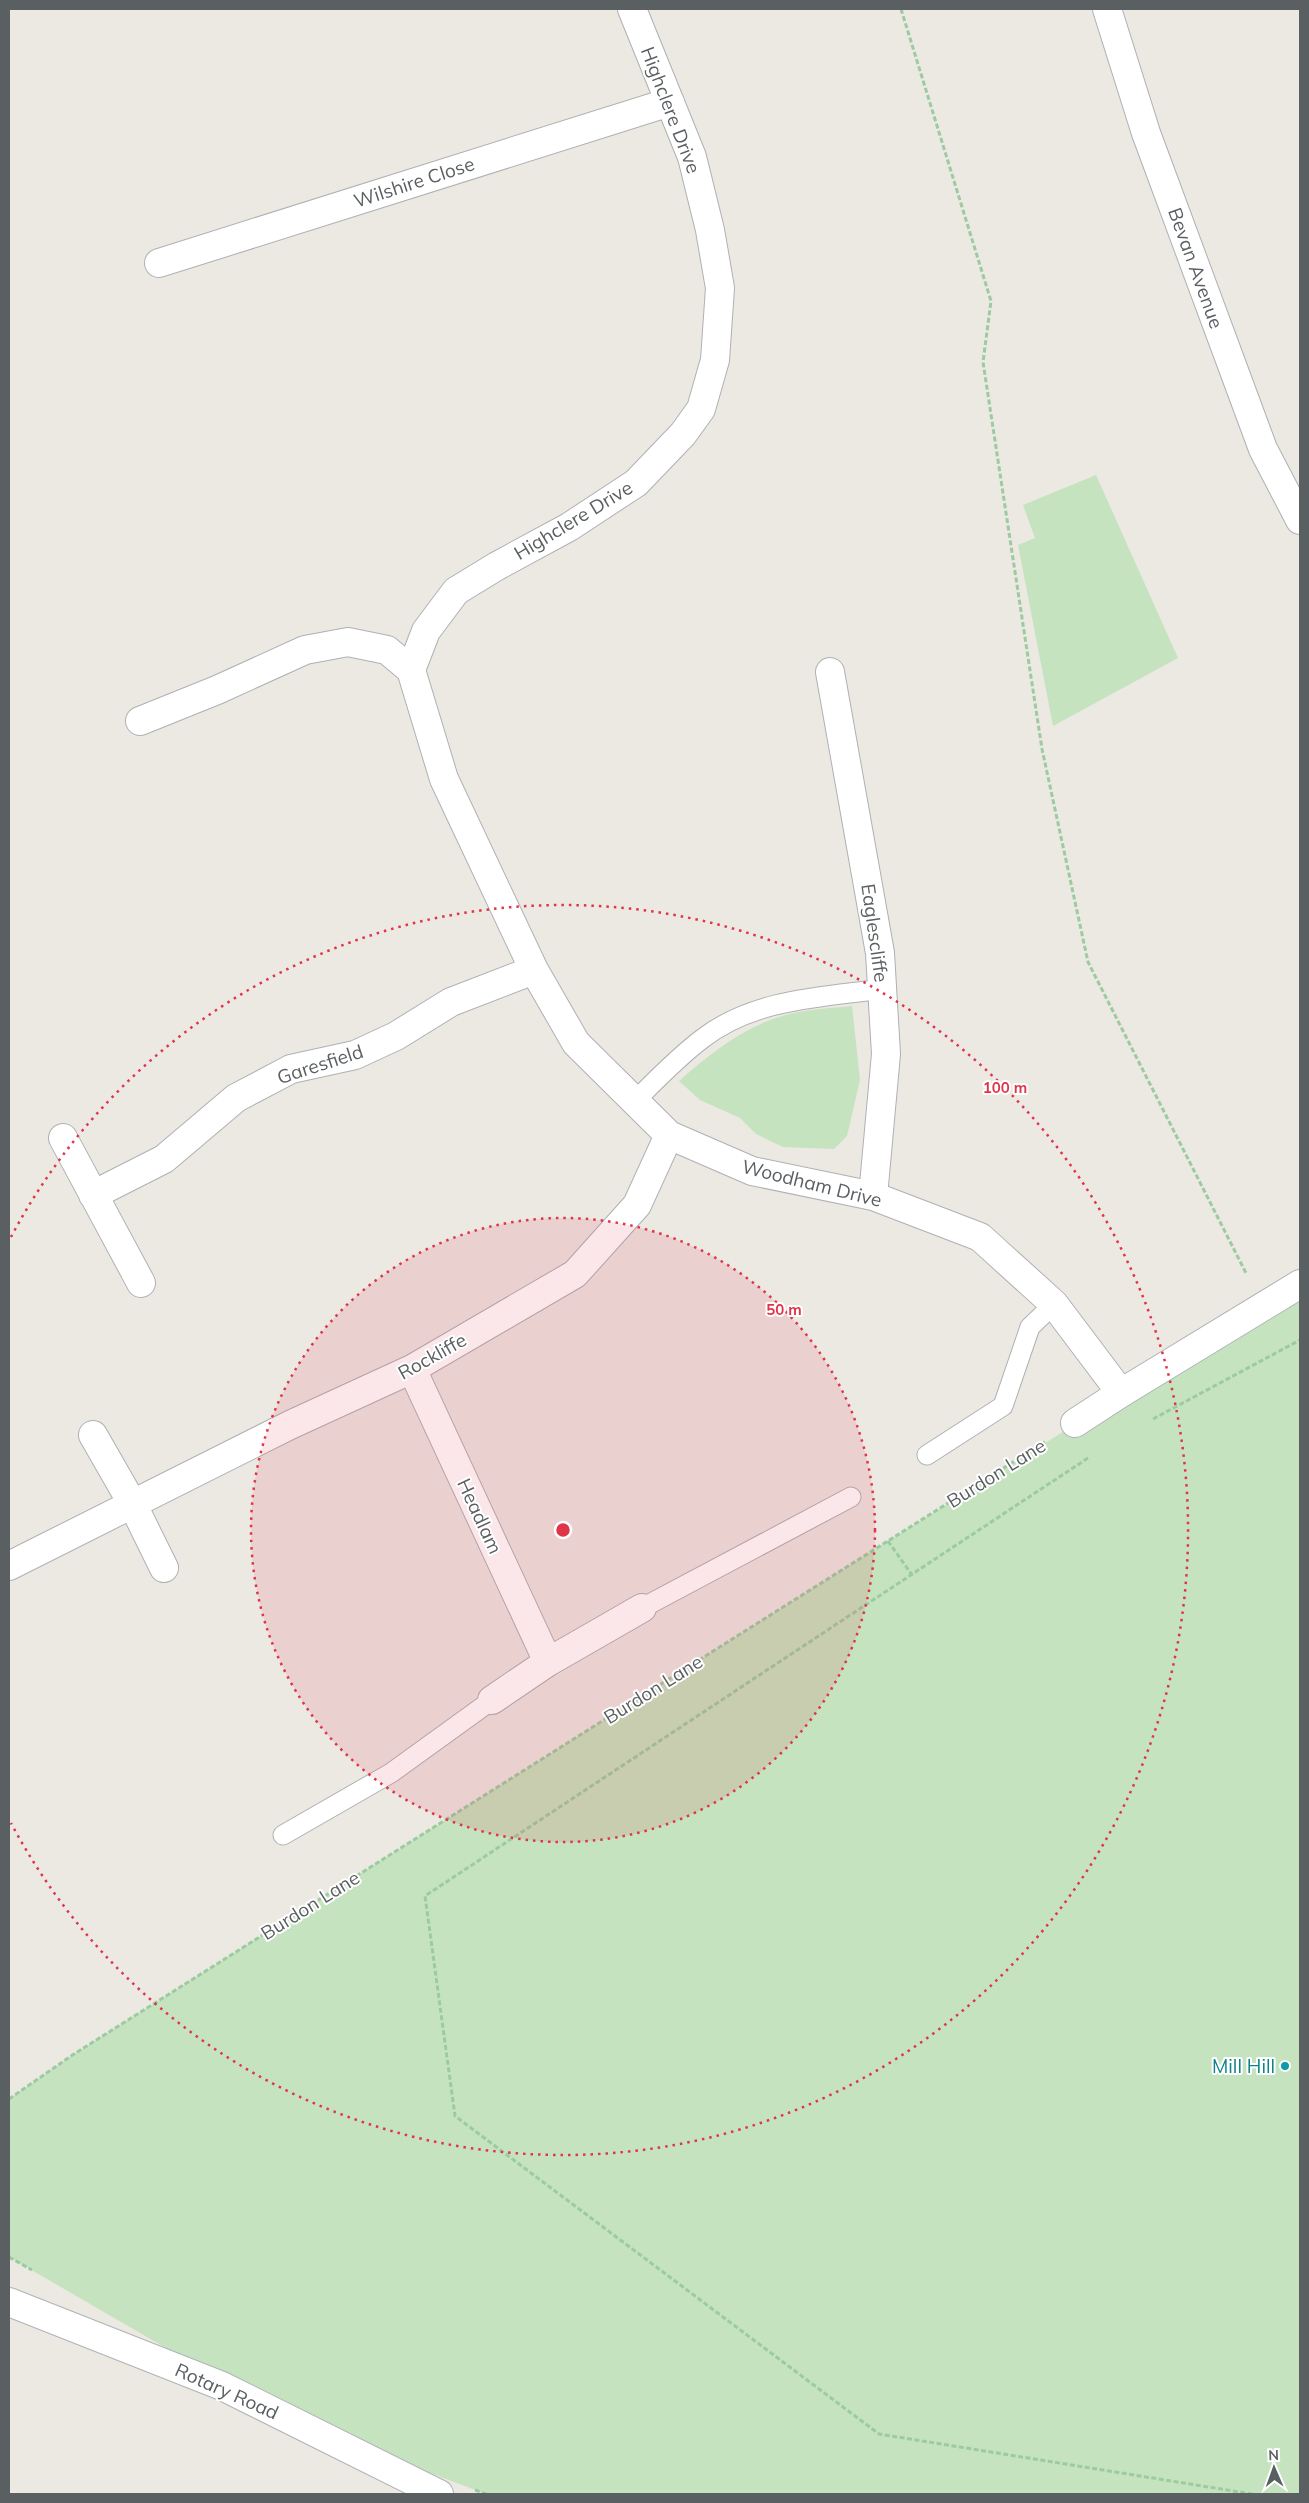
<svg xmlns="http://www.w3.org/2000/svg" width="1309" height="2503" font-family="Mulish,sans-serif">
	<style>
		.green { fill: #c6e3bf }
		.lines { fill: none; stroke-linecap: round; stroke-linejoin: round }
		.lane-casing { stroke: #aeb1b4; stroke-width: 21 }
		.street-casing { stroke: #aeb1b4; stroke-width: 30 }
		.secondary-casing { stroke: #afb3b7; stroke-width: 30 }
		.path { stroke: #9dcba1; stroke-width: 3; stroke-dasharray: 5 2.5; stroke-linecap: butt }
		.lane { stroke: #fff; stroke-width: 19 }
		.street { stroke: #fff; stroke-width: 28 }
		.secondary { stroke: #fff; stroke-width: 28 }
		.ring { fill: none; stroke: #e03449; stroke-width: 2.5; stroke-dasharray: 2.5 5 }
		.culture-dot { fill: #0f9aa8; stroke: #fff; stroke-width: 2 }
		.labels { text-anchor: middle; stroke-width: 4; stroke-linejoin: round; paint-order: stroke }
		.street-label { font-size: 19px; fill: #5a5f62; stroke: #fff }
		.culture-label { font-size: 19px; fill: #0d838f; stroke: #fff; text-anchor: end }
		.centre { fill: #e03449; stroke: #fff; stroke-width: 2.5 }
		.ring-label { font-size: 15px; text-anchor: middle; font-weight: bold; fill: #e03449; stroke: #fff; stroke-width: 4; stroke-linejoin: round; paint-order: stroke }
	</style>
	<rect width="100%" height="100%" fill="#ece8e2"/>
	<path class="green" d="M 1096,475 L 1178,658 L 1053,726 L 1018,545 L 1035,538 L 1023,505 Z
		M 852,1006 L 860,1080 L 847,1136 L 834,1149 L 783,1147 L 756,1134 L 740,1118 L 700,1100 L 679,1081 C 712,1052 747,1024 790,1014 C 810,1009 832,1008 852,1006 Z
		M 1300,1284 L 1300,2494 L 486,2494 L 292,2421 L 9,2257 L 9,2099 L 74,2054 L 888,1541 Z"/>
	<g class="lines">
		<defs>
			<path id="lane" d="M 635,1101 C 656,1080 678,1057 702,1039 C 753,999 821,997 883,989
				M 927,1455 L 1003,1406 L 1030,1327 L 1054,1304
				M 642,1608 L 851,1497
				M 283,1835 L 391,1773 L 492,1700"/>
			<path id="street" d="M 1107,9 L 1146,133 L 1263,449 L 1300,520
				M 159,263 L 670,102
				M 411,670 L 426,631 L 456,591 L 497,566 L 569,527 L 636,483 L 683,434 L 701,409 L 715,360 L 720,288 L 710,230 L 692,157 L 632,9
				M 830,672 L 880,953 L 886,1054 L 873,1196
				M 140,721 L 217,690 L 305,650 L 348,642 L 387,650 L 411,670 L 444,779 L 534,970 L 576,1043 L 669,1135 L 752,1171 L 873,1196 L 980,1237 L 1054,1304 L 1121,1393
				M 63,1138 L 141,1283
				M 93,1195 L 164,1159 L 236,1098 L 291,1069 L 355,1055 L 396,1036 L 451,1002 L 534,970
				M 412,1369 L 548,1662
				M 93,1435 L 132,1503 L 164,1568
				M 9,1566 L 290,1425 L 412,1369 L 575,1274 L 637,1205 L 669,1135
				M 492,1700 L 548,1662 L 642,1608"/>
			<path id="secondary" d="M 1075,1423 L 1121,1393 L 1300,1284
				M 9,2302 L 222,2386 L 439,2494"/>
		</defs>
		<use href="#lane" class="lane-casing"/>
		<use href="#street" class="street-casing"/>
		<use href="#secondary" class="secondary-casing"/>
		<path class="path" d="M 901,9 L 991,301 L 983,362 L 1042,749 L 1088,962 L 1247,1275
			M 1153,1419 L 1300,1340
			M 1088,1458 L 425,1896 L 455,2116 L 879,2434 L 1252,2494
			M 888,1541 L 912,1575
			M 9,2099 L 74,2054 L 1045,1442
			M 9,2257 L 32,2270
			M 475,2490 L 486,2494"/>
		<use href="#lane" class="lane"/>
		<use href="#street" class="street"/>
		<use href="#secondary" class="secondary"/>
	</g>
	<circle cx="563" cy="1530" r="312" fill="#e03449" fill-opacity=".12"/>
	<g class="ring">
		<circle cx="563" cy="1530" r="312"/>
		<path d="M11 1237A625 625 0 1 1 11 1823"/>
	</g>
	<circle class="culture-dot" cx="1285" cy="2066" r="5"/>
	<g class="labels">
		<g class="street-label">
			<text transform="translate(671 110) rotate(69)" y="7">Highclere Drive</text>
			<text transform="translate(414 182) rotate(-18)" y="7">Wilshire Close</text>
			<text transform="translate(1196 268) rotate(70)" y="7">Bevan Avenue</text>
			<text transform="translate(573 520) rotate(-31)" y="7">Highclere Drive</text>
			<text transform="translate(875 933) rotate(82)" y="7">Eaglescliffe</text>
			<text transform="translate(320 1064) rotate(-18)" y="7">Garesfield</text>
			<text transform="translate(812 1183) rotate(14)" y="7">Woodham Drive</text>
			<text transform="translate(432 1356) rotate(-29)" y="7">Rockliffe</text>
			<text transform="translate(996 1473) rotate(-32)" y="7">Burdon Lane</text>
			<text transform="translate(480 1516) rotate(65)" y="7">Headlam</text>
			<text transform="translate(653 1689) rotate(-32)" y="7">Burdon Lane</text>
			<text transform="translate(310 1905) rotate(-32)" y="7">Burdon Lane</text>
			<text transform="translate(227 2391) rotate(24)" y="7">Rotary Road</text>
		</g>
		<g class="culture-label">
			<text x="1275" y="2073">Mill Hill</text>
		</g>
	</g>
	<circle cx="563" cy="1530" r="8" class="centre"/>
	<g class="ring-label">
		<text x="1005" y="1093">100 m</text>
		<text x="784" y="1315">50 m</text>
	</g>
	<rect width="1309" height="2503" fill="none" stroke="#5a5f62" stroke-width="20"/>
	<g transform="translate(1274 2468) rotate(358)" stroke="#ffffff" stroke-width="4" paint-order="stroke">
	<path d="M0-4L9 19L0 12L-9 19Z" fill="#5a5f62"/>
	<text y="-8" font-size="14" font-weight="bold" text-anchor="middle" fill="#5a5f62">N</text>
	</g>
</svg>
